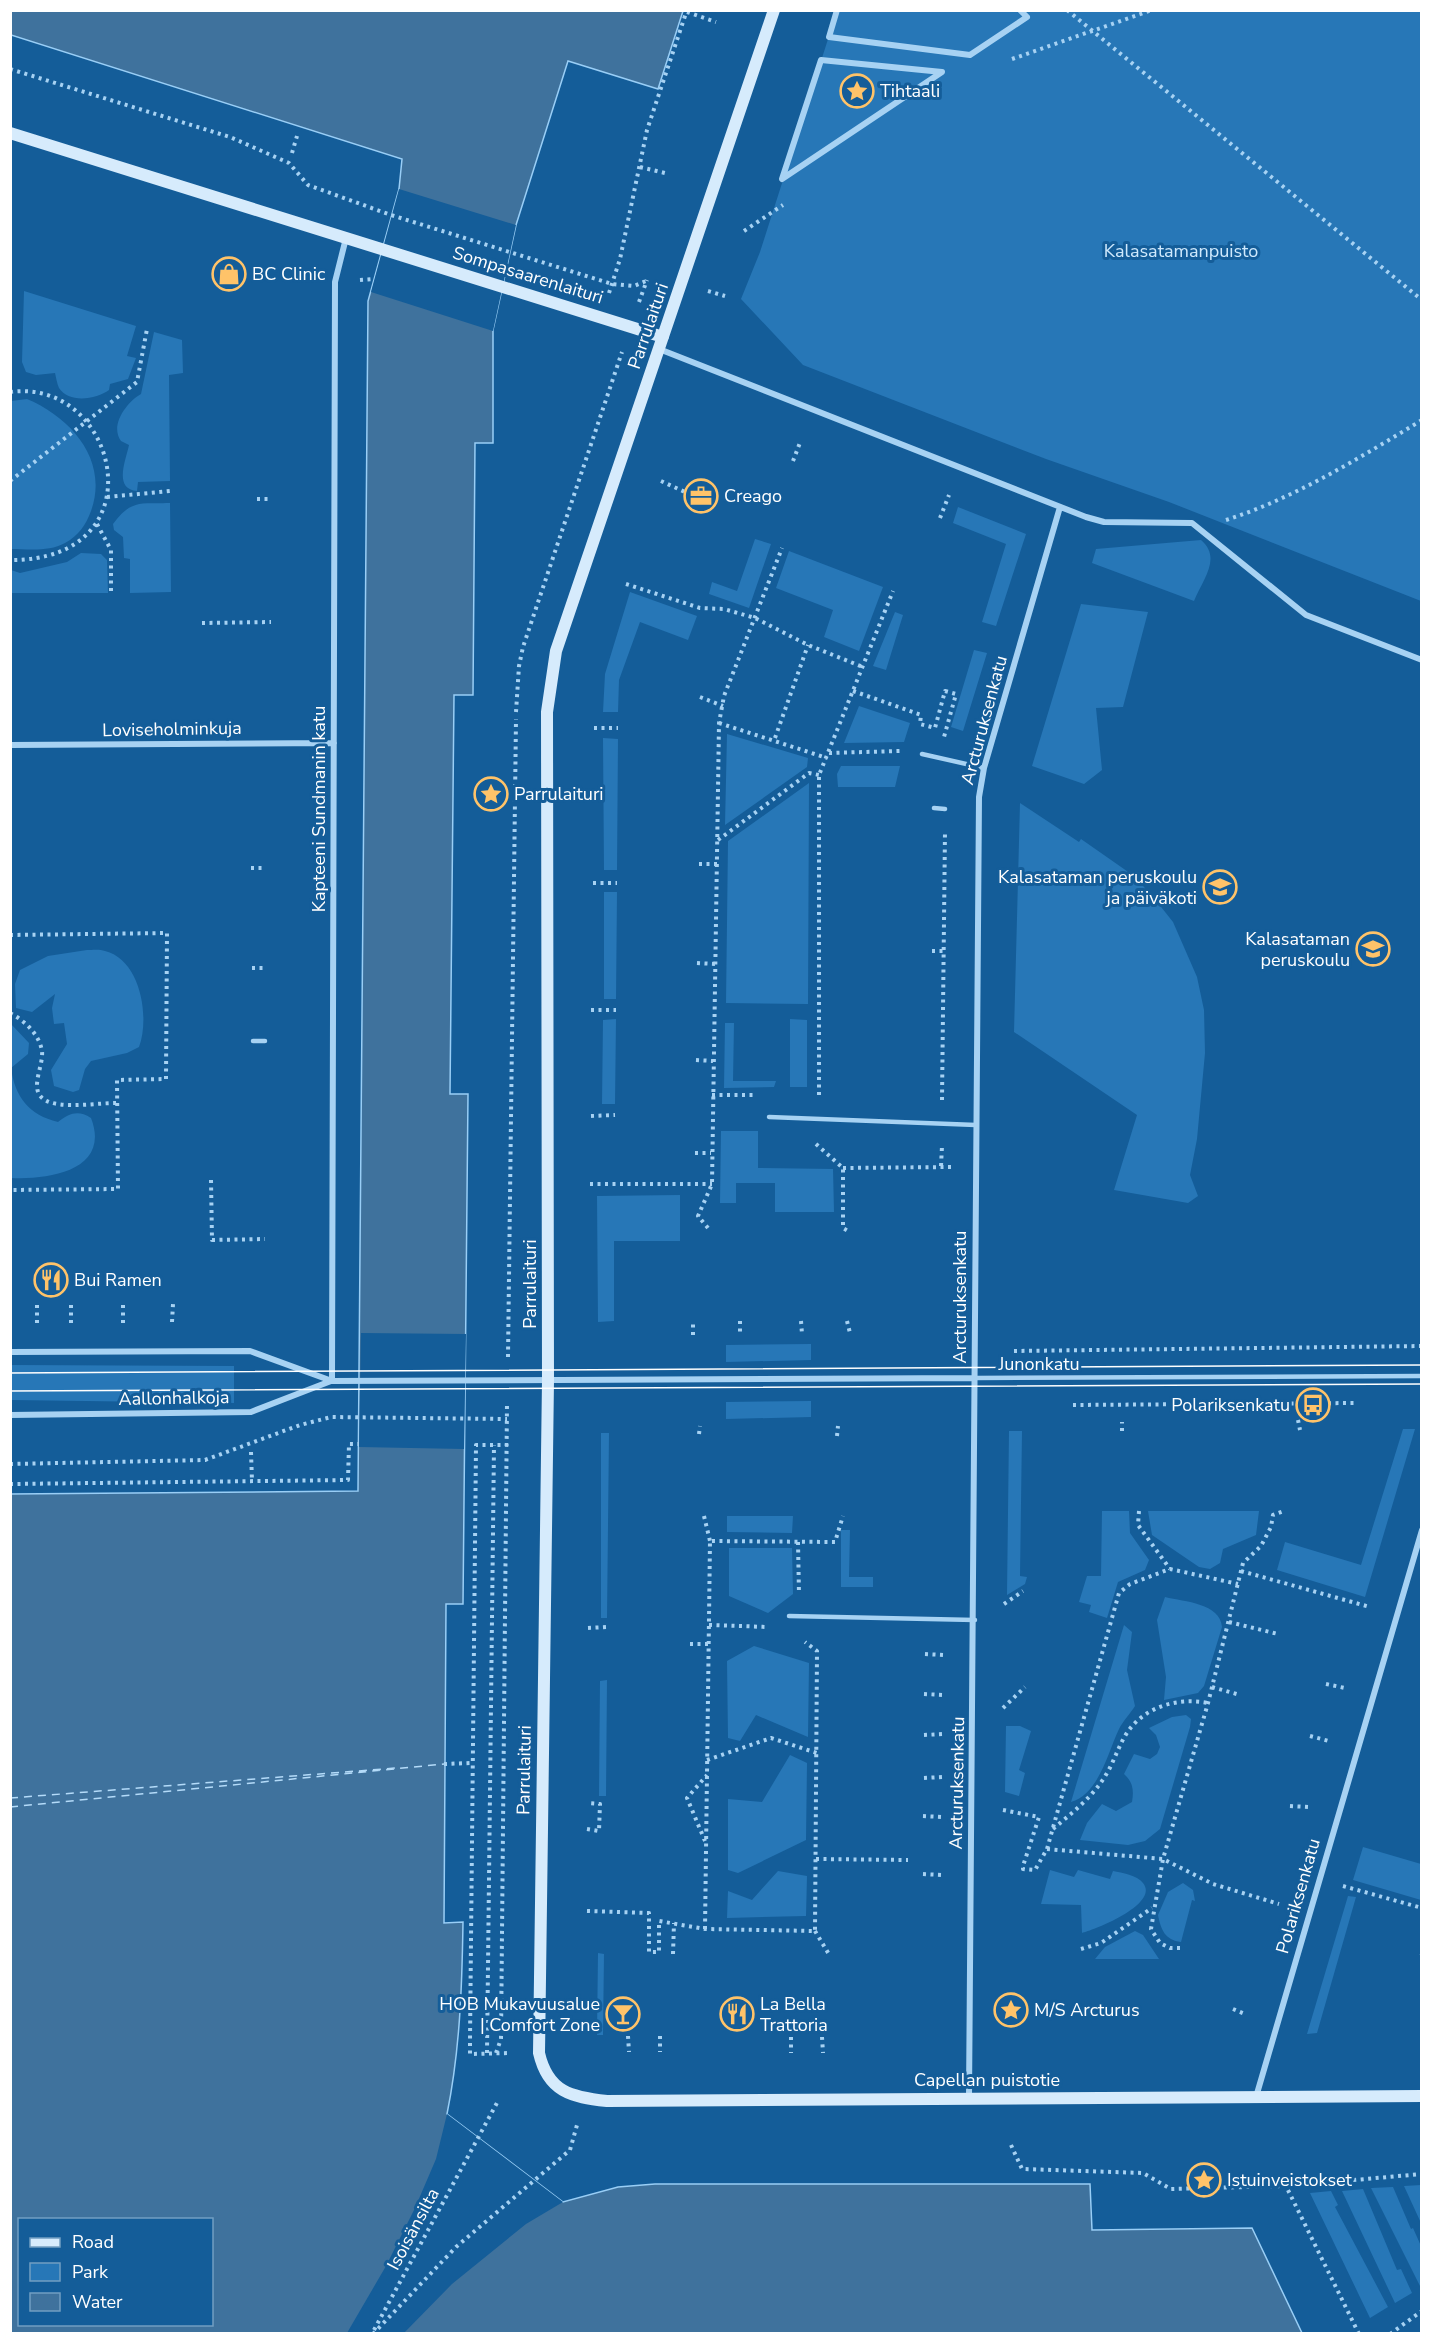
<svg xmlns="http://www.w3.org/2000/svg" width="1432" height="2344" font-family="'Nunito Sans',sans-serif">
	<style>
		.green { fill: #2777b7 }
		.water { fill: #3f729d; stroke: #99cef6; stroke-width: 1.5; fill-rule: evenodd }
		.pier { fill: #145d99 }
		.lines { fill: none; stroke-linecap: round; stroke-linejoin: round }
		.ferry { stroke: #b4dbf9; stroke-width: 1.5; stroke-dasharray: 8 6; stroke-linecap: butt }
		.path { stroke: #a7d2f3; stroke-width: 4; stroke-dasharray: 3 4.5; stroke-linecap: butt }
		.lane { stroke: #a7d2f3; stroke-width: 4.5 }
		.street { stroke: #a7d2f3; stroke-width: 6 }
		.secondary { stroke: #d6ebfc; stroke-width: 12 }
		.tram { stroke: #fff; stroke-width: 1.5 }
		.labels { text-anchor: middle; stroke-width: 6; stroke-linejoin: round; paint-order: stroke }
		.poi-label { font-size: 18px; fill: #fff; stroke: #145d99; text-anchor: start }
		.park-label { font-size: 18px; fill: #cfe9fd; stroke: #145d99 }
		.street-label { font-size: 18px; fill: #fff; stroke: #145d99 }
	</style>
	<rect width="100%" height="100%" fill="#145d99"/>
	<path class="green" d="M 837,11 L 1421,11 L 1421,601 L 1169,502 L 1046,459 L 803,365 L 741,299 L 760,252 Z
		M 24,291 L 136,326 L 127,356 L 136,358 L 128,379 L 110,384 L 109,390 C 97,399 69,404 59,388 C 57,384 56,377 55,373 L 36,375 L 26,372 L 22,362 Z
		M 154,332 L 182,340 L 183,373 L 169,375 L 170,481 L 138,482 L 137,491 C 113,489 126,460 129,445 L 121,441 C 109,425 128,401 141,394 Z
		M 27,399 C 72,418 109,461 91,511 C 86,525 78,536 65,543 C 49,552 28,549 11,549 L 11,401 Z
		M 170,503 L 171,592 L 130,593 L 130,559 L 124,558 L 123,537 L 114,530 L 113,524 C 132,499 139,504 170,503 Z
		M 958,507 L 1026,534 L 996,626 L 982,622 L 1006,544 L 953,523 Z
		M 755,539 L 771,544 L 749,608 L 709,594 L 712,582 L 737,591 Z
		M 1201,540 C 1222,558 1203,579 1194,601 L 1092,563 L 1096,549 Z
		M 789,551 L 883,587 L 859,651 L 824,637 L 833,610 L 776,588 Z
		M 81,553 L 101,554 L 107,560 L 108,593 L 11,593 L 11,570 L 20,573 L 67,562 Z
		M 630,592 L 697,616 L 688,640 L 640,622 L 619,680 L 618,712 L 603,712 L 605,674 Z
		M 1081,604 L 1148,612 L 1123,707 L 1096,708 L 1102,770 L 1084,784 L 1032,766 Z
		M 895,612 L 903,615 L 886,670 L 873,666 Z
		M 974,650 L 987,653 L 963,731 L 951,727 Z
		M 859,706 L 910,723 L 904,742 L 844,743 Z
		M 727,734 L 808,758 L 807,767 L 725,825 Z
		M 603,738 L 618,739 L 617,870 L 604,870 Z
		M 841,766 L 900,766 L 895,787 L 838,787 L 837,774 Z
		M 809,783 L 808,1004 L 726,1003 L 728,841 Z
		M 1020,803 L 1079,842 L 1081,839 L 1134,876 L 1154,898 L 1173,922 L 1197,977 L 1204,1010 L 1205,1053 L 1197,1139 L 1190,1175 L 1198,1196 L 1188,1203 L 1114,1190 L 1137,1115 L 1014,1032 Z
		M 604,892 L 617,892 L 616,999 L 604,999 Z
		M 87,950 C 92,950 100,949 105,951 C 141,960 150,1018 139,1047 L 127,1053 L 91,1061 L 85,1069 L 79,1090 L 73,1092 L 54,1086 L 51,1070 L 67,1044 L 64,1023 L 54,1024 L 52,1008 L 55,994 L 32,1012 L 16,1008 L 15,984 L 20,970 L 48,956 Z
		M 616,1019 L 615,1104 L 602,1104 L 603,1020 Z
		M 790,1019 L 807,1020 L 807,1087 L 790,1087 Z
		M 725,1023 L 734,1023 L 733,1081 L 776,1081 L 774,1087 L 724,1088 Z
		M 11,1024 L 29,1043 L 28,1054 L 11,1068 C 15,1097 29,1115 58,1122 C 70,1113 78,1110 91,1118 C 111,1170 50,1180 11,1178 Z
		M 721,1131 L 758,1131 L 758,1168 L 833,1169 L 834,1212 L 775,1212 L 775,1183 L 736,1183 L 736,1203 L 720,1203 Z
		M 680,1195 L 680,1241 L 614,1241 L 614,1321 L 598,1322 L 597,1196 Z
		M 811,1344 L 811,1360 L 726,1362 L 726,1345 Z
		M 11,1365 L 234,1366 L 234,1403 L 11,1400 Z
		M 811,1401 L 811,1417 L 726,1419 L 726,1402 Z
		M 1403,1429 L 1415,1429 L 1365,1597 L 1277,1570 L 1285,1542 L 1361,1565 Z
		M 1009,1431 L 1022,1431 L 1020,1576 L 1027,1577 L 1025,1584 L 1007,1595 Z
		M 601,1433 L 609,1433 L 607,1618 L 601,1618 Z
		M 1102,1511 L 1129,1511 L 1130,1533 L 1149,1560 L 1145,1570 L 1118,1582 L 1107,1618 L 1089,1612 L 1091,1605 L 1079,1602 L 1087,1576 L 1101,1576 Z
		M 1148,1511 L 1259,1511 L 1256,1535 L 1223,1549 L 1220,1563 L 1210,1569 L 1199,1567 L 1152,1535 Z
		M 727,1516 L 793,1516 L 792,1533 L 727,1532 Z
		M 841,1530 L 850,1530 L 849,1577 L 873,1577 L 873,1587 L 841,1587 Z
		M 729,1548 L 792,1548 L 793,1594 L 768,1613 L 729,1596 Z
		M 1165,1597 C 1185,1602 1220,1603 1222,1627 L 1204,1686 L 1198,1693 L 1164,1700 L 1166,1677 L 1157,1620 Z
		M 1124,1625 L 1132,1632 L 1127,1670 L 1135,1706 C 1130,1714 1123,1721 1119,1729 C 1108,1752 1099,1794 1071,1802 Z
		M 754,1646 L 809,1663 L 808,1737 L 756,1715 L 740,1741 L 728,1738 L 727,1661 Z
		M 607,1680 L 606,1796 L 599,1796 L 600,1681 Z
		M 1186,1715 L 1191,1719 L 1190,1727 L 1160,1829 L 1145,1841 L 1128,1845 L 1080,1840 L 1087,1823 L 1102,1804 L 1116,1811 L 1132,1802 C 1134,1790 1133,1782 1124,1774 L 1134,1754 L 1150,1759 L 1157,1754 L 1160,1747 L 1156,1735 L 1149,1728 L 1172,1717 Z
		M 1006,1726 L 1020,1726 L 1031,1731 L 1019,1770 L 1025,1773 L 1019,1796 L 1005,1792 Z
		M 790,1755 L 807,1763 L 806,1840 L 738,1873 L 728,1870 L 728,1799 L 762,1802 Z
		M 1363,1847 L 1421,1864 L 1421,1900 L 1353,1880 Z
		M 1050,1870 L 1074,1877 L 1078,1870 L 1110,1879 L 1113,1871 C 1122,1873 1137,1875 1143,1883 C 1160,1904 1095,1930 1082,1933 L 1081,1905 L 1041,1904 Z
		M 778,1871 L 807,1876 L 806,1916 L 727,1918 L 728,1891 L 752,1900 Z
		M 1183,1883 L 1193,1890 L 1195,1901 L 1192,1900 L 1181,1942 C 1165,1940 1161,1930 1158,1915 L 1168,1892 Z
		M 1348,1896 L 1356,1897 L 1317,2033 L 1307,2034 Z
		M 1135,1931 L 1143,1935 L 1159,1959 L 1095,1959 L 1105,1947 Z
		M 598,1953 L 604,1954 L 603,2035 L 597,2035 Z
		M 1421,2185 L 1422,2185 L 1421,2223 L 1404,2186 Z
		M 1393,2187 L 1411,2229 L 1413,2228 L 1421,2246 L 1421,2288 L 1371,2188 Z
		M 1363,2189 L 1397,2270 L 1401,2269 L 1412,2293 L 1395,2303 L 1342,2191 Z
		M 1331,2191 L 1338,2205 L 1335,2207 L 1388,2307 L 1370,2318 L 1310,2193 Z"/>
	<path class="water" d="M 11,11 L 683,11 L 658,89 L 568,61 L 516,225 L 493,330 L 493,443 L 475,443 L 473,695 L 454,695 L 450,1094 L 468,1094 L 463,1604 L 446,1604 L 444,1923 L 463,1922 C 462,1987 460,2050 447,2114 L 563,2202 L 618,2187 L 655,2184 L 1090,2184 L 1092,2230 L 1252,2228 L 1302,2333 L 11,2333 L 10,1494 L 358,1491 L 368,301 L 399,189 L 402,159 L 11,35 ZM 20,2220 L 212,2220 L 212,2324 L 20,2324 Z"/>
	<path class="pier" d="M 399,189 L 516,225 L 493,331 L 371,292 Z
		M 361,1333 L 466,1334 L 464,1449 L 359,1447 Z
		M 447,2114 L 563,2202 L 526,2224 L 452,2284 L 404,2333 L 347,2333 L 386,2266 L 415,2208 L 436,2159 Z"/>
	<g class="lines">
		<path class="ferry" d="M 10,1798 L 396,1768
			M 10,1807 L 444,1764"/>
		<path class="path" d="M 1067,10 L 1422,300
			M 687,12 L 716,22
			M 1012,59 L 1152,10
			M 10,69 L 230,137 L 289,163 L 308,185 L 391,215 L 612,284 L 634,286 L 646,281
			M 292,153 L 297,136
			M 640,167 L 665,173
			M 744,231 L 783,205
			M 360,280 L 374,279
			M 708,291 L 725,296
			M 609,293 L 620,259 L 647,130 L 687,10
			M 639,302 L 647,280
			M 10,392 C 119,377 161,561 10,560
			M 793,461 L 801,440
			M 10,481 L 137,382 L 147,329
			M 661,481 L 687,493
			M 107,497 L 170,491
			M 257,499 L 271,499
			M 940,518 L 949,495
			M 1226,520 C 1295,498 1359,458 1422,420
			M 97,524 L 111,550 L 111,593
			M 626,584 L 700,608 L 724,609 L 755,618 L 808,645 L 863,667
			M 202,623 L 271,622
			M 853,691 L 921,715 L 920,724 L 935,728 L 945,691 L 956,694 L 944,737
			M 700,697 L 723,706
			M 516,712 L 519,666 L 523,647 L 622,352
			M 719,723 L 827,758
			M 594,728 L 618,728
			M 775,738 L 808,645
			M 829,753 L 900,751
			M 718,840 L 809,773 L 819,775
			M 699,864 L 717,864
			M 251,868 L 265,868
			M 593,883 L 617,883
			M 10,935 L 167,933 L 166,1079 L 117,1080 L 118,1189 L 10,1190
			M 932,951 L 943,951
			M 697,963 L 715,964
			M 252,968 L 265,968
			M 591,1010 L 616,1010
			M 10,1013 C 25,1021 39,1034 42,1051 C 44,1070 22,1098 57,1104 C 76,1107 98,1103 117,1103
			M 696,1060 L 713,1061
			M 712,1095 L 757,1095
			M 819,1095 L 819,775 L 893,591
			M 942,1100 L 945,831
			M 591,1116 L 615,1115
			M 816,1144 L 843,1168 L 843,1228 L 850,1232
			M 695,1153 L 711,1153
			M 941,1166 L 942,1146
			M 843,1168 L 951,1167
			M 211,1180 L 212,1240 L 265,1239
			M 590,1184 L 712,1184
			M 708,1228 L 698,1216 L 712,1184 L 719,723 L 724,696 L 782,548
			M 740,1321 L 740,1334
			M 801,1321 L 802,1334
			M 847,1321 L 850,1333
			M 172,1322 L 173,1304
			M 37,1323 L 37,1305
			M 71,1323 L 71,1305
			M 123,1323 L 123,1305
			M 693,1335 L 693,1321
			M 1014,1351 L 1422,1346
			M 508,1357 L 516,719
			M 1073,1405 L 1356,1403
			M 1298,1420 L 1300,1430
			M 1122,1431 L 1122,1422
			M 699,1434 L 700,1426
			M 837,1436 L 838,1426
			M 508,1445 L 476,1445 L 470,2040 L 470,2054 L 511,2053
			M 251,1452 L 252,1481
			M 10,1464 L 205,1460 L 300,1425 L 331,1417 L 507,1419
			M 10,1484 L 348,1480 L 349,1444 L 359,1444
			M 1139,1511 L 1138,1525 L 1170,1569
			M 704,1516 L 710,1541
			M 798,1542 L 799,1594
			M 1241,1571 L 1370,1607
			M 1004,1604 L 1023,1591
			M 1229,1622 L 1278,1634
			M 709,1625 L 768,1627
			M 588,1628 L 607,1627
			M 690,1644 L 709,1644
			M 925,1654 L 944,1655
			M 1326,1684 L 1345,1688
			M 1212,1687 L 1240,1695
			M 924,1694 L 944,1695
			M 1003,1708 L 1025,1687
			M 924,1735 L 944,1734
			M 1310,1736 L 1329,1741
			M 707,1760 L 771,1738 L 817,1753
			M 444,1764 L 471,1763
			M 924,1778 L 943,1777
			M 1290,1806 L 1309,1807
			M 1003,1810 L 1039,1817 L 1023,1866 L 1023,1869 L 1035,1870 L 1047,1849 L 1119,1593 L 1130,1584 L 1170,1569 L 1238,1584
			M 923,1816 L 942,1817
			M 587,1829 L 599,1831 L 600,1804 L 587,1803
			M 1053,1829 C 1073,1812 1094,1796 1107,1773 C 1114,1761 1118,1748 1125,1736 C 1142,1707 1177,1697 1208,1703
			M 705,1841 L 687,1798 L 707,1775
			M 1047,1849 L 1163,1859 L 1213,1884 L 1279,1904
			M 816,1859 L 908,1860
			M 923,1874 L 942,1875
			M 1343,1886 L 1422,1908
			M 587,1911 L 649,1913 L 649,1952 L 659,1952 L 659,1921 L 705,1929 L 815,1931 L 817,1651 L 805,1642
			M 705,1929 L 710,1541 L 835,1542 L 843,1516
			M 815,1931 L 830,1956
			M 1180,1948 L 1170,1948 L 1160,1943 L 1151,1929 L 1163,1859 L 1208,1703 L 1243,1563 L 1261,1546 L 1271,1527 L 1273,1515 L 1284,1511
			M 1081,1949 L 1101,1943 L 1152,1908
			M 673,1954 L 674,1923
			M 1421,1956 L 1422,1955
			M 1002,1998 L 1012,1997
			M 1233,2009 L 1245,2014
			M 628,2036 L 629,2052
			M 660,2036 L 660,2052
			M 791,2037 L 791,2053
			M 822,2037 L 823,2053
			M 487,2053 L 494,1445
			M 496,2053 L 501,2039 L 507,1403
			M 1011,2145 L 1022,2169 L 1143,2173 L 1171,2189 L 1286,2186
			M 374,2330 L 498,2101
			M 373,2334 L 456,2247 L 570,2150 L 577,2125
			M 1359,2334 L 1286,2186 L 1422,2174
			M 1390,2334 L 1422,2311"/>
		<path class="lane" d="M 922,754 L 984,768
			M 934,808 L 945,809
			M 253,1041 L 265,1041
			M 769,1117 L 976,1125
			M 975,1378 L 1422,1376
			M 789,1616 L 975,1620"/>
		<path class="street" d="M 837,10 L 829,37 L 970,55 L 1027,17 L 1020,10
			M 821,60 L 942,72 L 782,179 Z
			M 659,349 L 1086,517 L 1104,522 L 1192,523 L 1306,615 L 1422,660
			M 10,745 L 334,743
			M 10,1352 L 250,1351 L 332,1381 L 975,1378
			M 332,1381 L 335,282 L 346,238
			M 10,1415 L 251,1412 L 331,1381
			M 1256,2097 L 1422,1530
			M 969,2098 L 979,797 L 984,768 L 1060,507"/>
		<path class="secondary" d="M 774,10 L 556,651 L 547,712 L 548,1380 L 539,2053 C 548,2092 571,2097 607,2101 L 1422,2096
			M 10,133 L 663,337"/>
		<path class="tram" d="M 10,1373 L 1422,1365
			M 10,1391 L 1422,1384"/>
	</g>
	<defs>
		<symbol id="sight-ring" viewBox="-11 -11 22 22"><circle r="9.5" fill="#145d99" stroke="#ffc369" stroke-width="1.5"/><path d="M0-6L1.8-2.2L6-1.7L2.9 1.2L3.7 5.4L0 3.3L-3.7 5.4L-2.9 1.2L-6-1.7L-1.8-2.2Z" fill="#ffc369"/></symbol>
		<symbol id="shop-ring" viewBox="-11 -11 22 22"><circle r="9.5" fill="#145d99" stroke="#ffc369" stroke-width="1.5"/><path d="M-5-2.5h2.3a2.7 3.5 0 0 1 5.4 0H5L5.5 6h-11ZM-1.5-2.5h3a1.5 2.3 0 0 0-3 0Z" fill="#ffc369"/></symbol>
		<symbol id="office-ring" viewBox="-11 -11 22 22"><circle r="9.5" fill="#145d99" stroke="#ffc369" stroke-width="1.5"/><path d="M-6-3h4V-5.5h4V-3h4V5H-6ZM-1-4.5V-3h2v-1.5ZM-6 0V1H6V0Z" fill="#ffc369"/></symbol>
		<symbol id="school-ring" viewBox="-11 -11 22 22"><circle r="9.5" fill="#145d99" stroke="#ffc369" stroke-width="1.5"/><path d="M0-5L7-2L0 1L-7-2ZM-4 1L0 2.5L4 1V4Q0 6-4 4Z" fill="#ffc369"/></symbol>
		<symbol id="restaurant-ring" viewBox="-11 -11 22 22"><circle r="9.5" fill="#145d99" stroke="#ffc369" stroke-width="1.5"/><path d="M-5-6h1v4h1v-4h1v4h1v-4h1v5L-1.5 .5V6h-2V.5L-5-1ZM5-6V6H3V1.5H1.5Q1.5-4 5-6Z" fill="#ffc369"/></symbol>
		<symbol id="bus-ring" viewBox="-11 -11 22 22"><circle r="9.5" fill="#145d99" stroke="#ffc369" stroke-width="1.5"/><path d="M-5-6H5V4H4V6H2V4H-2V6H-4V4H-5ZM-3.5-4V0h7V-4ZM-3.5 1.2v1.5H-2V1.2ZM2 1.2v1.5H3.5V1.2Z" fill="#ffc369"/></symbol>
		<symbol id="bar-ring" viewBox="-11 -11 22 22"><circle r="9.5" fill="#145d99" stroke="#ffc369" stroke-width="1.5"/><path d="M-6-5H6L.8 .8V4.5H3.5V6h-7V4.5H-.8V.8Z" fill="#ffc369"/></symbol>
	</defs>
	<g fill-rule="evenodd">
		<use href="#sight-ring" x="838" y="72" width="38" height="38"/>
		<use href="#shop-ring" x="210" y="255" width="38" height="38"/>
		<use href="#office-ring" x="682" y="477" width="38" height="38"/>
		<use href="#sight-ring" x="472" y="775" width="38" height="38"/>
		<use href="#school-ring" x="1201" y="868" width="38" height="38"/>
		<use href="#school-ring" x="1354" y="930" width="38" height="38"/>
		<use href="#restaurant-ring" x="32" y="1261" width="38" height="38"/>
		<use href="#bus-ring" x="1294" y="1386" width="38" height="38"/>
		<use href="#sight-ring" x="992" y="1991" width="38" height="38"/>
		<use href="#bar-ring" x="604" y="1995" width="38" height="38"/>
		<use href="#restaurant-ring" x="718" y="1995" width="38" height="38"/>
		<use href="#sight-ring" x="1185" y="2161" width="38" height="38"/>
	</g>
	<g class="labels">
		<g class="poi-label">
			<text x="880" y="97">Tihtaali</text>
			<text x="252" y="280">BC Clinic</text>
			<text x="724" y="502">Creago</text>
			<text x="514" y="800">Parrulaituri</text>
			<text x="1197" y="883" text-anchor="end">Kalasataman peruskoulu<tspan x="1197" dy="21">ja päiväkoti</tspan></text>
			<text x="1350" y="945" text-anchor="end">Kalasataman<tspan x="1350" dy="21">peruskoulu</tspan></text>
			<text x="74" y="1286">Bui Ramen</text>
			<text x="1290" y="1411" text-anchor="end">Polariksenkatu</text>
			<text x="600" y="2010" text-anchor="end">HOB Mukavuusalue<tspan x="600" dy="21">| Comfort Zone</tspan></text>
			<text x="760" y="2010">La Bella<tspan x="760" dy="21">Trattoria</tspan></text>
			<text x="1034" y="2016">M/S Arcturus</text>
			<text x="1227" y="2186">Istuinveistokset</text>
		</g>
		<g class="park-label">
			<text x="1181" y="257">Kalasatamanpuisto</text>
		</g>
		<g class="street-label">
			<text transform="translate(528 275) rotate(17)" y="6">Sompasaarenlaituri</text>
			<text transform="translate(648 326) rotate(-71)" y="6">Parrulaituri</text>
			<text transform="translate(984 720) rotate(-75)" y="6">Arcturuksenkatu</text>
			<text transform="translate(172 729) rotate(-1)" y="6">Loviseholminkuja</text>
			<text transform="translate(319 809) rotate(-90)" y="6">Kapteeni Sundmanin katu</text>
			<text transform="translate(530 1284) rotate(-90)" y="6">Parrulaituri</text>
			<text transform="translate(960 1297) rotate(-90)" y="6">Arcturuksenkatu</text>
			<text x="1039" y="1370">Junonkatu</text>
			<text transform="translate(174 1398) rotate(-1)" y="6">Aallonhalkoja</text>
			<text transform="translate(524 1770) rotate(-89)" y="6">Parrulaituri</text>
			<text transform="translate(957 1783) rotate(-89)" y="6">Arcturuksenkatu</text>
			<text transform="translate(1298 1896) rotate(-74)" y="6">Polariksenkatu</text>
			<text x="987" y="2086">Capellan puistotie</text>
			<text transform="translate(413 2229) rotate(-62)" y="6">Isoisänsilta</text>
		</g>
	</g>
	<rect width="1432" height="2344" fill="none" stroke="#ffffff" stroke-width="24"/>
	<rect x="18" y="2218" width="195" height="108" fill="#145d99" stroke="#729ec2" stroke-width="1.5"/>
	<rect x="30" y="2238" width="30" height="9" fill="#d6ebfc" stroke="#729ec2" stroke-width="1.5"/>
	<text x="72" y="2248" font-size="18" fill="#ffffff">Road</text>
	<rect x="30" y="2263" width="30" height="18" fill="#2777b7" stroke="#729ec2" stroke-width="1.5"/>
	<text x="72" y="2278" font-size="18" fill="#ffffff">Park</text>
	<rect x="30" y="2293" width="30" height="18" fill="#3f729d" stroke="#729ec2" stroke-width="1.5"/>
	<text x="72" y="2308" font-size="18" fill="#ffffff">Water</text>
</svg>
